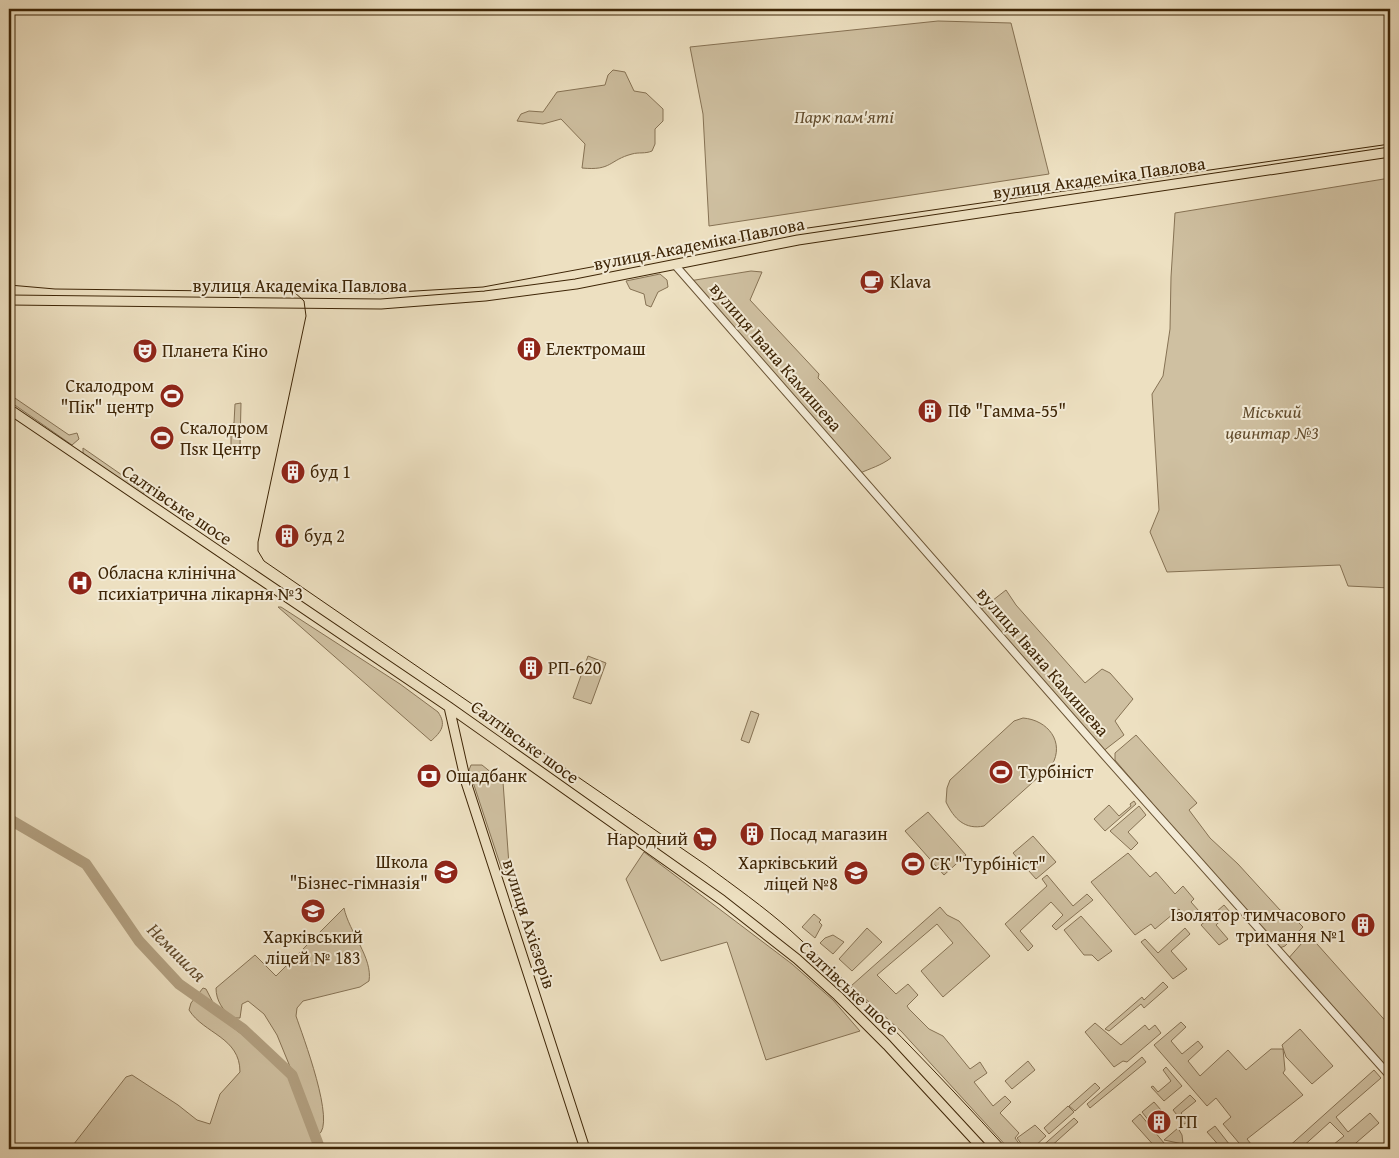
<svg xmlns="http://www.w3.org/2000/svg" width="1399" height="1158" font-family="'Gentium Book Plus',serif">
	<style>
		.green { fill: #cfc0a1; stroke: #867254 }
		.lines { fill: none; stroke-linecap: round; stroke-linejoin: round }
		.river { stroke: #b2a081; stroke-width: 11 }
		.minor-casing { stroke: #6a5435; stroke-width: 9 }
		.major-casing { stroke: #3e2506; stroke-width: 11 }
		.minor { stroke: #f3ebd7; stroke-width: 7 }
		.major { stroke: #ede0c1; stroke-width: 9 }
		.tram { stroke: #3e2506; stroke-width: 1 }
		.labels { text-anchor: middle; stroke-width: 4; stroke-linejoin: round; paint-order: stroke }
		.park-label { font-size: 18px; font-style: italic; fill: #624c2d; stroke: #f3ebd7 }
		.street-label { font-size: 18px; fill: #3e2506; stroke: #f3ebd7 }
		.poi-label { font-size: 18px; fill: #3e2506; stroke: #f3ebd7; text-anchor: start }
		.water-label { font-size: 19px; font-style: italic; fill: #614a2b; stroke: #f3ebd7 }
	</style>
	<rect width="100%" height="100%" fill="#ede0c1"/>
	<filter id="stains"><feTurbulence type="fractalNoise" baseFrequency=".004" numOctaves="4"/><feColorMatrix values="0 0 0 0 .2 0 0 0 0 .09 0 0 0 0 .02 0 0 0 .5 -.17"/></filter>
	<radialGradient id="worn" r=".72"><stop offset=".6" stop-color="#630" stop-opacity="0"/><stop offset="1" stop-color="#630" stop-opacity=".3"/></radialGradient>
	<path class="green" d="M 938,21 L 1011,23 L 1049,174 L 709,226 L 703,114 L 690,47 Z
		M 613,70 L 625,72 L 634,91 L 646,93 L 663,109 L 663,121 L 655,129 L 655,144 L 652,151 C 645,154 639,152 632,154 C 609,160 612,171 582,168 L 585,144 L 561,119 L 543,124 L 517,121 L 521,114 L 529,111 L 543,112 L 557,92 L 605,85 L 608,75 Z
		M 1390,178 L 1390,588 L 1348,586 L 1340,565 L 1167,572 L 1150,532 L 1159,510 L 1152,394 L 1163,376 L 1170,329 L 1171,277 L 1175,213 Z
		M 751,271 L 762,272 L 750,300 L 819,374 L 818,378 L 823,383 L 891,458 C 880,466 871,468 858,474 L 689,281 Z
		M 660,274 L 667,280 L 668,287 L 658,292 L 651,307 L 646,305 L 644,294 L 630,289 L 626,281 Z
		M 9,394 L 69,435 L 77,433 L 79,439 L 72,445 L 9,401 Z
		M 241,403 L 240,446 L 231,446 L 231,424 L 234,423 L 235,404 Z
		M 156,429 L 168,429 L 168,447 L 156,447 Z
		M 83,448 L 145,491 L 143,495 L 83,454 Z
		M 1006,590 L 1016,605 L 1085,683 L 1102,669 L 1110,673 L 1133,699 L 1115,721 L 1124,735 L 1102,752 L 979,611 Z
		M 278,607 L 281,607 L 400,684 L 438,712 C 447,725 441,732 431,741 Z
		M 588,656 L 606,663 L 591,704 L 573,698 Z
		M 751,711 L 759,714 L 749,743 L 741,740 Z
		M 1023,718 C 1048,720 1065,742 1052,765 L 984,826 C 965,830 954,819 946,802 L 947,788 L 950,780 L 1014,721 Z
		M 1136,735 L 1197,803 L 1189,810 L 1210,838 L 1238,864 L 1280,910 L 1294,918 L 1303,927 L 1285,946 L 1277,949 L 1169,827 L 1171,825 L 1115,760 L 1115,753 Z
		M 471,765 L 482,765 L 503,782 L 509,865 L 507,871 L 503,873 L 469,770 Z
		M 1134,801 L 1136,804 L 1105,831 L 1094,819 L 1109,805 L 1119,816 L 1131,806 L 1130,804 Z
		M 1139,806 L 1146,815 L 1128,832 L 1138,843 L 1131,850 L 1110,831 Z
		M 928,812 L 966,855 L 944,875 L 905,831 Z
		M 1033,836 L 1056,862 L 1036,879 L 1013,853 Z
		M 644,852 L 792,964 L 833,1000 L 860,1031 L 766,1060 L 727,942 L 661,961 L 626,879 Z
		M 1128,853 L 1150,877 L 1156,872 L 1175,894 L 1183,886 L 1194,899 L 1191,902 L 1199,911 L 1189,920 L 1179,909 L 1155,929 L 1151,924 L 1135,935 L 1091,882 Z
		M 1047,875 L 1073,906 L 1087,894 L 1093,900 L 1056,930 L 1052,926 L 1063,915 L 1051,902 L 1020,931 L 1033,946 L 1028,951 L 1005,924 L 1047,886 L 1042,879 Z
		M 1224,905 L 1230,912 L 1216,925 L 1228,939 L 1219,945 L 1201,925 Z
		M 940,907 L 947,915 L 959,921 L 990,956 L 943,997 L 921,971 L 953,943 L 937,924 L 877,975 L 896,994 L 908,984 L 918,995 L 907,1006 L 909,1009 L 929,1029 L 943,1036 L 970,1069 L 980,1062 L 987,1073 L 974,1082 L 993,1106 L 1005,1096 L 1011,1102 L 1000,1113 L 1019,1133 L 1015,1138 L 1023,1149 L 1009,1149 L 901,1031 L 851,986 Z
		M 344,908 C 349,932 373,958 369,981 L 360,987 L 303,1001 L 297,1008 L 296,1016 C 302,1034 337,1125 318,1135 L 277,1035 L 264,1014 L 248,1001 L 242,1004 L 240,1018 L 232,1018 C 223,1010 216,1001 216,988 L 255,955 L 276,976 Z
		M 814,914 L 821,920 L 819,922 L 822,925 L 815,938 L 802,927 Z
		M 1081,916 L 1112,951 L 1098,961 L 1092,955 L 1084,955 L 1064,930 Z
		M 867,928 L 882,942 L 852,971 L 839,959 Z
		M 1185,928 L 1190,934 L 1171,951 L 1187,969 L 1173,979 L 1141,942 L 1145,939 L 1158,953 Z
		M 833,935 L 844,942 L 833,954 L 820,943 L 825,938 Z
		M 1309,935 L 1390,1026 L 1390,1076 L 1287,960 Z
		M 1163,982 L 1168,987 L 1144,1008 L 1141,1004 L 1109,1031 L 1105,1029 L 1142,997 L 1144,1000 Z
		M 203,988 L 206,989 L 221,1018 L 269,1056 L 290,1079 L 317,1149 L 70,1149 L 126,1077 L 132,1075 L 178,1105 L 197,1120 L 210,1124 L 220,1094 L 240,1072 C 240,1037 204,1034 189,1010 L 191,1003 Z
		M 1181,1022 L 1186,1027 L 1171,1041 L 1182,1054 L 1198,1041 L 1203,1047 L 1188,1061 L 1200,1076 L 1228,1050 L 1246,1070 L 1271,1049 L 1283,1049 L 1285,1070 L 1283,1073 L 1303,1095 L 1247,1139 L 1255,1149 L 1244,1149 L 1223,1124 L 1231,1117 L 1216,1098 L 1207,1106 L 1154,1045 Z
		M 1095,1023 L 1121,1045 L 1145,1025 L 1149,1030 L 1155,1025 L 1161,1033 L 1127,1062 L 1123,1061 L 1114,1067 L 1085,1032 Z
		M 1300,1029 L 1333,1066 L 1312,1084 L 1286,1057 L 1282,1045 Z
		M 1142,1057 L 1146,1062 L 1090,1108 L 1087,1104 Z
		M 1028,1061 L 1035,1070 L 1012,1089 L 1005,1081 Z
		M 1166,1067 L 1182,1086 L 1164,1101 L 1151,1087 L 1153,1086 L 1158,1092 L 1171,1081 L 1163,1070 Z
		M 1374,1070 L 1381,1078 L 1336,1117 L 1348,1132 L 1370,1113 L 1379,1123 L 1349,1149 L 1328,1149 L 1344,1136 L 1330,1122 L 1300,1149 L 1286,1149 Z
		M 1095,1083 L 1100,1088 L 1075,1111 L 1069,1106 Z
		M 1190,1095 L 1196,1101 L 1181,1113 L 1188,1122 L 1184,1124 L 1173,1110 Z
		M 1154,1102 L 1161,1110 L 1149,1121 L 1142,1112 Z
		M 1068,1106 L 1074,1112 L 1049,1134 L 1044,1128 Z
		M 1140,1114 L 1169,1149 L 1157,1149 L 1132,1121 Z
		M 1074,1118 L 1078,1122 L 1048,1149 L 1039,1149 Z
		M 1035,1125 L 1046,1136 L 1032,1149 L 1025,1149 L 1017,1138 Z
		M 1215,1126 L 1233,1149 L 1222,1149 L 1207,1132 Z
		M 1178,1128 L 1182,1135 L 1183,1144 L 1164,1140 Z"/>
	<g class="lines">
		<path class="river" d="M 9,819 L 86,864 L 139,941 L 179,984 L 243,1029 L 292,1075 L 320,1149"/>
		<defs>
			<path id="minor" d="M 675,265 L 1105,756 L 1390,1076"/>
			<path id="major" d="M 9,300 L 381,304 L 485,296 L 576,284 L 798,240 L 1390,152
				M 9,409 L 449,707 L 722,900 L 797,959 L 838,996 L 887,1045 L 983,1149
				M 449,707 L 466,782 L 585,1149"/>
		</defs>
		<use href="#minor" class="minor-casing"/>
		<use href="#major" class="major-casing"/>
		<use href="#minor" class="minor"/>
		<use href="#major" class="major"/>
		<path class="tram" d="M 9,285 L 55,289 L 381,293 L 483,287 L 787,231 L 1390,144
			M 293,291 L 304,301 L 306,316 L 258,542 L 258,551 L 264,561 L 706,865 C 734,886 764,907 790,930 C 867,999 938,1074 1007,1149"/>
	</g>
	<defs>
		<symbol id="cafe-disc" viewBox="-11 -11 22 22"><circle r="9.5" fill="#8f2418" stroke="#f3ebd7"/><path d="M-5.5-4.5H6V0H3Q3 3.5 0 3.5H-2.5Q-5.5 3.5-5.5 0ZM3-3.2v2h1.7v-2ZM-6 4.5H4V6H-6Z" fill="#fff"/></symbol>
		<symbol id="building-disc" viewBox="-11 -11 22 22"><circle r="9.5" fill="#8f2418" stroke="#f3ebd7"/><path d="M-4-6H4V6H1V3H-1V6H-4ZM-2.5-4.3h1.7v1.8h-1.7ZM.8-4.3h1.7v1.8H.8ZM-2.5-1h1.7V.8h-1.7ZM.8-1h1.7V.8H.8Z" fill="#fff"/></symbol>
		<symbol id="theatre-disc" viewBox="-11 -11 22 22"><circle r="9.5" fill="#8f2418" stroke="#f3ebd7"/><path d="M-5-5.5Q0-4 5-5.5V0Q5 5 0 6Q-5 5-5 0ZM-3.3-2.5H-1v1.5H-3.3ZM1-2.5H3.3v1.5H1ZM-2.8 1Q0 5.5 2.8 1Z" fill="#fff"/></symbol>
		<symbol id="stadium-disc" viewBox="-11 -11 22 22"><circle r="9.5" fill="#8f2418" stroke="#f3ebd7"/><path d="M0-5a6.5 5 0 1 0 0 10a6.5 5 0 1 0 0-10ZM-3.5-1.8h7v3.6h-7Z" fill="#fff"/></symbol>
		<symbol id="hospital-disc" viewBox="-11 -11 22 22"><circle r="9.5" fill="#8f2418" stroke="#f3ebd7"/><path d="M-5-5h3v3.5h4V-5h3V5h-3V1.5h-4V5h-3Z" fill="#fff"/></symbol>
		<symbol id="bank-disc" viewBox="-11 -11 22 22"><circle r="9.5" fill="#8f2418" stroke="#f3ebd7"/><path d="M-6-4H6V4H-6ZM0-2.3a2.3 2.3 0 1 0 0 4.6a2.3 2.3 0 1 0 0-4.6Z" fill="#fff"/></symbol>
		<symbol id="supermarket-disc" viewBox="-11 -11 22 22"><circle r="9.5" fill="#8f2418" stroke="#f3ebd7"/><path d="M-6-5.5h2.5l.6 2H6L4.5 2H-2.5L-4.4-4H-6ZM-1.5 3.2a1.3 1.3 0 1 0 .1 0ZM3 3.2a1.3 1.3 0 1 0 .1 0Z" fill="#fff"/></symbol>
		<symbol id="school-disc" viewBox="-11 -11 22 22"><circle r="9.5" fill="#8f2418" stroke="#f3ebd7"/><path d="M0-5L7-2L0 1L-7-2ZM-4 1L0 2.5L4 1V4Q0 6-4 4Z" fill="#fff"/></symbol>
	</defs>
	<g fill-rule="evenodd">
		<use href="#cafe-disc" x="858" y="268" width="28" height="28"/>
		<use href="#building-disc" x="515" y="335" width="28" height="28"/>
		<use href="#theatre-disc" x="131" y="337" width="28" height="28"/>
		<use href="#stadium-disc" x="158" y="382" width="28" height="28"/>
		<use href="#building-disc" x="916" y="397" width="28" height="28"/>
		<use href="#stadium-disc" x="148" y="424" width="28" height="28"/>
		<use href="#building-disc" x="279" y="458" width="28" height="28"/>
		<use href="#building-disc" x="273" y="522" width="28" height="28"/>
		<use href="#hospital-disc" x="66" y="569" width="28" height="28"/>
		<use href="#building-disc" x="517" y="654" width="28" height="28"/>
		<use href="#stadium-disc" x="987" y="758" width="28" height="28"/>
		<use href="#bank-disc" x="415" y="762" width="28" height="28"/>
		<use href="#building-disc" x="738" y="820" width="28" height="28"/>
		<use href="#supermarket-disc" x="691" y="825" width="28" height="28"/>
		<use href="#stadium-disc" x="899" y="850" width="28" height="28"/>
		<use href="#school-disc" x="432" y="858" width="28" height="28"/>
		<use href="#school-disc" x="842" y="859" width="28" height="28"/>
		<use href="#school-disc" x="299" y="897" width="28" height="28"/>
		<use href="#building-disc" x="1349" y="911" width="28" height="28"/>
		<use href="#building-disc" x="1145" y="1108" width="28" height="28"/>
	</g>
	<g class="labels">
		<g class="park-label">
			<text x="844" y="123">Парк пам'яті</text>
			<text x="1272" y="418">Міський<tspan x="1272" dy="21">цвинтар №3</tspan></text>
		</g>
		<g class="street-label">
			<text transform="translate(1099 178) rotate(-8)" y="6">вулиця Академіка Павлова</text>
			<text transform="translate(699 244) rotate(-11)" y="6">вулиця Академіка Павлова</text>
			<text x="300" y="292">вулиця Академіка Павлова</text>
			<text transform="translate(776 357) rotate(49)" y="6">вулиця Івана Камишева</text>
			<text transform="translate(177 505) rotate(34)" y="6">Салтівське шосе</text>
			<text transform="translate(1043 662) rotate(49)" y="6">вулиця Івана Камишева</text>
			<text transform="translate(525 742) rotate(36)" y="6">Салтівське шосе</text>
			<text transform="translate(529 924) rotate(72)" y="6">вулиця Ахієзерів</text>
			<text transform="translate(849 988) rotate(43)" y="6">Салтівське шосе</text>
		</g>
		<g class="poi-label">
			<text x="890" y="288">Klava</text>
			<text x="546" y="355">Електромаш</text>
			<text x="162" y="357">Планета Кіно</text>
			<text x="154" y="392" text-anchor="end">Скалодром<tspan x="154" dy="21">"Пік" центр</tspan></text>
			<text x="948" y="417">ПФ "Гамма-55"</text>
			<text x="180" y="434">Скалодром<tspan x="180" dy="21">Пsк Центр</tspan></text>
			<text x="310" y="478">буд 1</text>
			<text x="304" y="542">буд 2</text>
			<text x="98" y="579">Обласна клінічна<tspan x="98" dy="21">психіатрична лікарня №3</tspan></text>
			<text x="548" y="674">РП-620</text>
			<text x="1018" y="778">Турбініст</text>
			<text x="446" y="782">Ощадбанк</text>
			<text x="770" y="840">Посад магазин</text>
			<text x="688" y="845" text-anchor="end">Народний</text>
			<text x="428" y="868" text-anchor="end">Школа<tspan x="428" dy="21">"Бізнес-гімназія"</tspan></text>
			<text x="838" y="869" text-anchor="end">Харківський<tspan x="838" dy="21">ліцей №8</tspan></text>
			<text x="930" y="870">СК "Турбініст"</text>
			<text x="1346" y="921" text-anchor="end">Ізолятор тимчасового<tspan x="1346" dy="21">тримання №1</tspan></text>
			<text x="313" y="943" text-anchor="middle">Харківський<tspan x="313" dy="21">ліцей № 183</tspan></text>
			<text x="1176" y="1128">ТП</text>
		</g>
		<g class="water-label">
			<text transform="translate(177 952) rotate(45)" y="7">Немишля</text>
		</g>
	</g>
	<rect width="1399" height="1158" fill="none" stroke="#ede0c1" stroke-width="30"/>
	<rect x="10" y="10" width="1379" height="1138" fill="none" stroke="#3e2506" stroke-width="2.5"/>
	<rect x="15" y="15" width="1369" height="1128" fill="none" stroke="#3e2506"/>
	<rect width="100%" height="100%" filter="url(#stains)"/>
	<rect width="100%" height="100%" fill="url(#worn)"/>
</svg>
